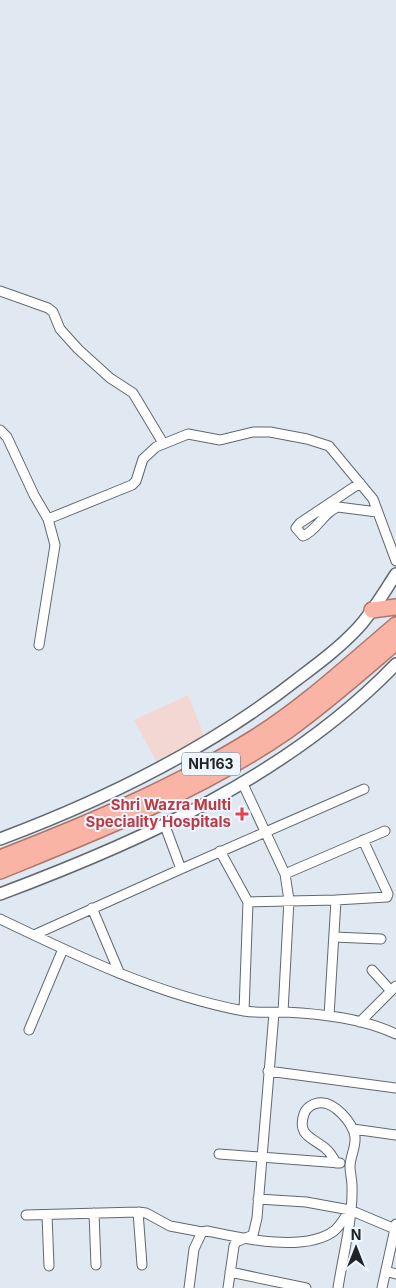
<svg xmlns="http://www.w3.org/2000/svg" width="396" height="1288" font-family="Inter,sans-serif">
	<style>
		.commercial { fill: #f2d7d3 }
		.lines { fill: none; stroke-linecap: round; stroke-linejoin: round }
		.minor-casing { stroke: #61686f; stroke-width: 11 }
		.tertiary-casing { stroke: #61686f; stroke-width: 14 }
		.trunk-casing { stroke: #ad766b; stroke-width: 18 }
		.minor { stroke: #fff; stroke-width: 9 }
		.tertiary { stroke: #fff; stroke-width: 11 }
		.trunk { stroke: #fab4a6; stroke-width: 15 }
		.health-dot { fill: #e0444e; stroke: #eef6ff; stroke-width: 2 }
		.labels { text-anchor: middle; stroke-width: 4; stroke-linejoin: round; paint-order: stroke }
		.shield { fill: #eef6ff; stroke: #5e6368; stroke-width: 1 }
		.shield-label { font-size: 14px; font-weight: bold; fill: #212427 }
		.health-label { font-size: 15px; font-weight: bold; fill: #be3a42; stroke: #eef6ff; text-anchor: end }
	</style>
	<rect width="100%" height="100%" fill="#e0e9f1"/>
	<path class="commercial" d="M 188,695 L 205,738 L 156,761 L 134,720 Z"/>
	<g class="lines">
		<defs>
			<path id="minor" d="M 0,291 L 48,308 L 53,312 L 60,329 L 78,349 L 110,378 L 133,393 L 163,443
				M 0,430 L 7,437 L 34,495 L 48,519 L 55,545 L 39,645
				M 360,483 L 300,523 L 296,528 L 303,536 C 318,530 323,512 338,507 L 377,512
				M 48,519 L 132,485 L 136,481 L 143,459 L 156,447 L 188,434 L 220,440 L 253,432 L 270,432 L 307,439 L 329,446 L 373,499 L 396,561
				M 242,782 L 285,874 L 289,900 L 283,1012
				M 220,851 L 248,902
				M 181,869 L 364,789
				M 285,874 L 385,831
				M 336,900 L 387,897 L 388,894 L 363,840
				M 92,908 L 119,972
				M 0,919 C 77,956 158,995 244,1011 C 257,1013 271,1012 285,1012 C 322,1014 362,1018 396,1034
				M 36,934 L 181,869 L 165,826
				M 334,937 L 381,939
				M 372,970 L 391,991
				M 244,1011 L 248,902 L 336,900 L 329,1016
				M 360,1022 L 396,986
				M 29,1030 L 63,949
				M 268,1071 L 396,1088
				M 353,1129 L 396,1135
				M 219,1154 L 340,1163
				M 336,1163 C 333,1157 330,1152 325,1148 C 311,1137 297,1135 304,1114 C 306,1108 312,1104 318,1103 C 334,1100 353,1123 355,1137 C 356,1148 350,1156 350,1167 C 350,1173 352,1179 352,1186 C 353,1219 343,1255 338,1288
				M 258,1199 L 306,1202 L 350,1210 L 395,1229
				M 138,1212 L 142,1265
				M 94,1213 L 96,1265
				M 26,1215 L 138,1212 L 146,1213 L 170,1226 L 202,1232
				M 47,1215 L 49,1266
				M 386,1271 L 396,1274
				M 230,1272 L 306,1288
				M 189,1288 L 194,1249 L 202,1232 L 207,1231 C 240,1238 304,1253 334,1231 C 339,1227 344,1219 348,1213
				M 228,1288 L 234,1246 L 236,1242 L 253,1235 L 257,1218 L 274,1013
				M 382,1288 L 396,1224"/>
			<path id="tertiary" d="M 0,839 C 107,799 209,749 299,678 C 319,663 339,648 357,629 C 372,613 384,592 396,574
				M 0,894 C 142,841 289,775 396,664"/>
			<path id="trunk" d="M 372,610 L 396,607
				M 0,858 C 87,824 174,788 254,738 C 305,706 350,664 396,625
				M 0,871 C 98,831 200,791 287,731 C 325,704 361,672 396,642"/>
		</defs>
		<use href="#minor" class="minor-casing"/>
		<use href="#tertiary" class="tertiary-casing"/>
		<use href="#trunk" class="trunk-casing"/>
		<use href="#minor" class="minor"/>
		<use href="#tertiary" class="tertiary"/>
		<use href="#trunk" class="trunk"/>
	</g>
	<path class="health-dot" d="M239.5 806.5h5v5h5v5h-5v5h-5v-5h-5v-5h5z"/>
	<g class="labels">
		<rect class="shield" x="182" y="752.5" width="58" height="23" rx="4"/>
		<g class="shield-label">
			<text x="211" y="769">NH163</text>
		</g>
		<g class="health-label">
			<text x="231" y="810">Shri Wazra Multi<tspan x="231" dy="17">Speciality Hospitals</tspan></text>
		</g>
	</g>
	<g transform="translate(356 1248)" stroke="#eef6ff" stroke-width="4" paint-order="stroke">
	<path d="M0-4L9 19L0 12L-9 19Z" fill="#212427"/>
	<text y="-8" font-size="14" font-weight="bold" text-anchor="middle" fill="#212427">N</text>
	</g>
</svg>
